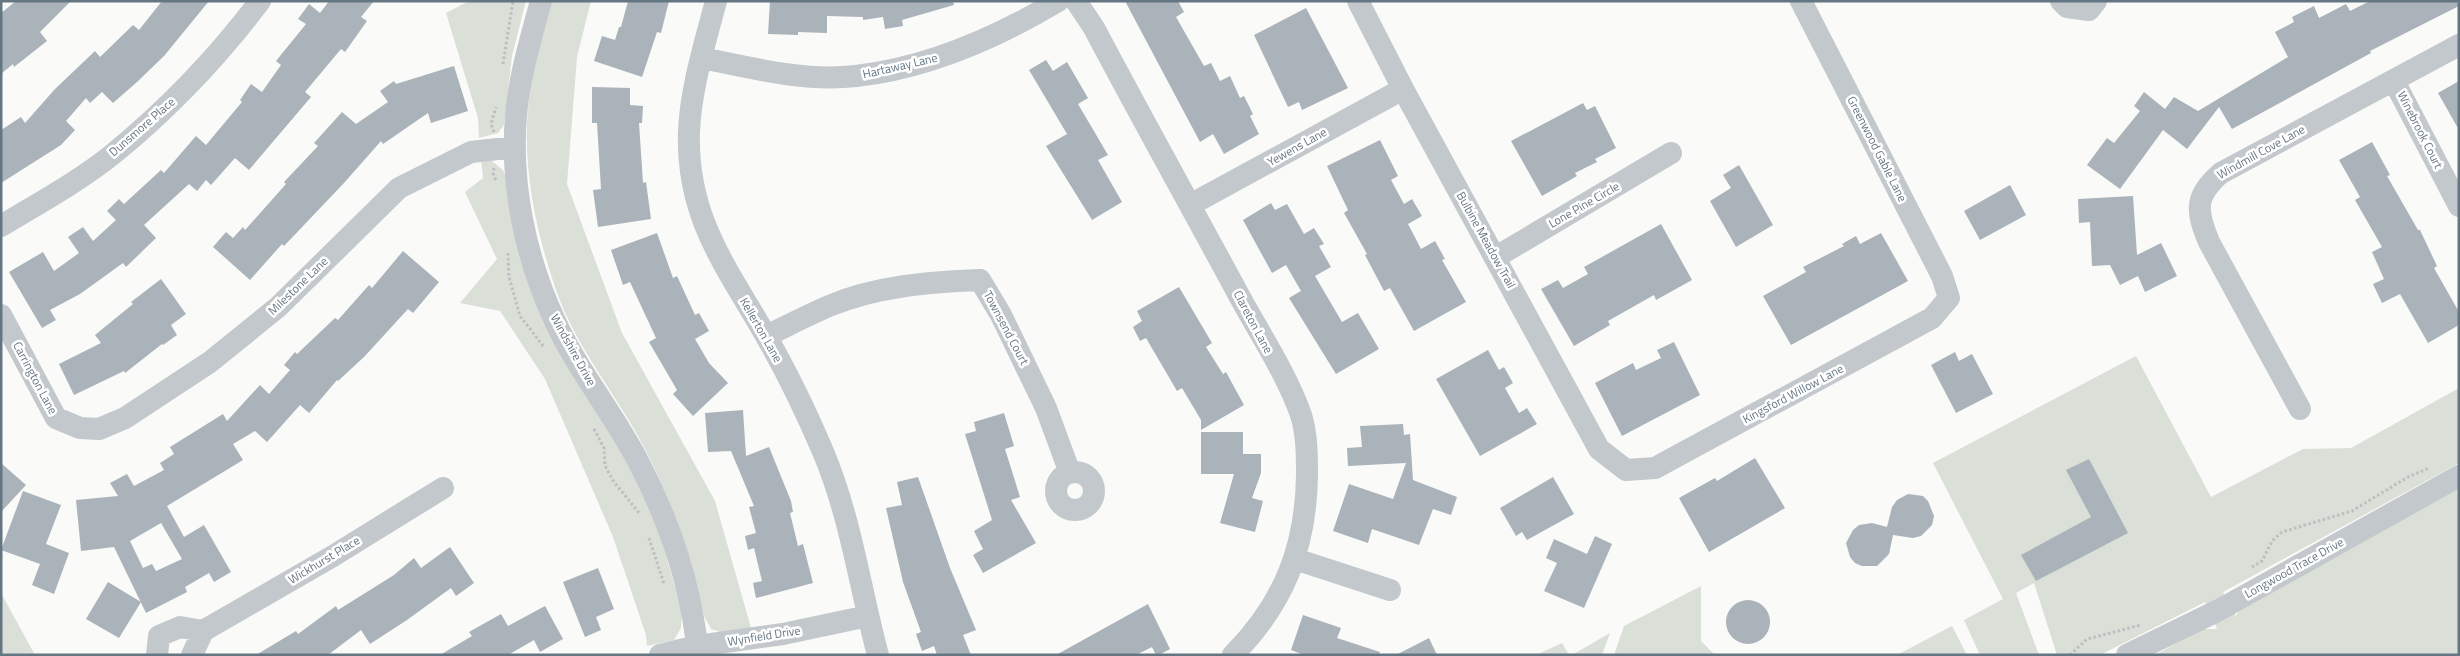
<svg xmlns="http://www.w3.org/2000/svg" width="2460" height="656" font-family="'Titillium Web',sans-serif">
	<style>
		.green { fill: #dadfd7 }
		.building { fill: #aab3b9; fill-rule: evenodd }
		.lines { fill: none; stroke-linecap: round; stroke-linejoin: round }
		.path { stroke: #bbbfc2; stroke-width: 3; stroke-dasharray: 2.5 2.5; stroke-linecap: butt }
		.minor { stroke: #c3c8cc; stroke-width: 22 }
		.labels { text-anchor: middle; stroke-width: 5; stroke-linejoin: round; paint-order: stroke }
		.street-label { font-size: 12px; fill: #657683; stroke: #fff }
	</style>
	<rect width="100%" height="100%" fill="#fafaf8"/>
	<path class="green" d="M 469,1 L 526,1 L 512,56 L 504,125 L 498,133 L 479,138 L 478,118 L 446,13 Z
		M 548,1 L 591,1 L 577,57 L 567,184 L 622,333 L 715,501 L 751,628 L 724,633 L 711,629 L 704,616 C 690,553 669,492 638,436 C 613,391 577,346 559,298 C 539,243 525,183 527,124 C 529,83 539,41 548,1 Z
		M 481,159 L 492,161 L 503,170 L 616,441 L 656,520 L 682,612 L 681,628 L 674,640 L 647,646 L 646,635 L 613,537 L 545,379 L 500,311 L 460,303 L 497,259 L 465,192 L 483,178 Z
		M 2136,356 L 2211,497 L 2303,449 L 2351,448 L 2459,388 L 2459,463 L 2223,592 L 2236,616 L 2243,604 L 2459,487 L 2459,655 L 2155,655 L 2202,629 L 2217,629 L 2205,602 L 2100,655 L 2057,655 L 2034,583 L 2016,593 L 2039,655 L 1980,655 L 1964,620 L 2003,599 L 1933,463 Z
		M 1701,586 L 1701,641 L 1715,655 L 1614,655 L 1624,626 Z
		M 1,593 L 35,655 L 1,655 Z
		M 1952,626 L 1967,655 L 1897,655 Z
		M 1610,633 L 1602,655 L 1572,655 Z
		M 1562,643 L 1569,655 L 1536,655 Z"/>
	<path class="building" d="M 16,1 L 71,1 L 40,32 L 47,41 L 14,67 L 13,64 L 1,74 L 1,13 Z
		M 162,1 L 209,1 L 164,56 L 137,82 L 113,103 L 102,92 L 90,103 L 86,98 L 66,121 L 75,130 L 61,145 L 1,183 L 1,130 L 21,117 L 25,123 L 55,89 L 95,51 L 100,57 L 133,25 L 139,30 Z
		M 329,1 L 374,1 L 361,17 L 367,21 L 345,52 L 341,49 L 305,92 L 311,97 L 249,170 L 235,158 L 211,185 L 206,180 L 197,191 L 189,184 L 144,225 L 156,238 L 126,267 L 123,263 L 80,294 L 50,310 L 56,320 L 42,328 L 9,272 L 43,252 L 54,271 L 79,253 L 68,237 L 83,227 L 93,241 L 116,220 L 107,211 L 119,199 L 124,204 L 161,170 L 164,173 L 196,136 L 206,145 L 242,102 L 240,100 L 251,84 L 262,92 L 281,65 L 276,61 L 306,24 L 298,19 L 309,4 L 320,13 Z
		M 628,1 L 669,1 L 661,33 L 657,32 L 642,77 L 594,61 L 602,36 L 615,40 L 619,27 L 621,27 Z
		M 770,1 L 953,1 L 954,5 L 902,20 L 903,26 L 885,29 L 883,17 L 863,20 L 863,17 L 827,16 L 827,33 L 798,32 L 798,35 L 768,34 Z
		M 1125,1 L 1178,1 L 1184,12 L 1176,17 L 1204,66 L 1211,63 L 1220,81 L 1230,76 L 1240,98 L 1244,96 L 1253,114 L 1250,116 L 1259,134 L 1224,154 L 1213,134 L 1200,142 Z
		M 2370,1 L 2459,1 L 2459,6 L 2370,51 L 2371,53 L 2232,129 L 2219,107 L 2187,149 L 2163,130 L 2120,189 L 2087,165 L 2107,138 L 2114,143 L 2140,111 L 2134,106 L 2144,92 L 2165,109 L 2174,97 L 2198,111 L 2288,57 L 2275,32 L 2294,22 L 2292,17 L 2314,6 L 2319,18 L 2346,4 L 2350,11 Z
		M 1306,8 L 1348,88 L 1302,110 L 1299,102 L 1288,107 L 1254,35 Z
		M 1046,60 L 1053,71 L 1067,62 L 1088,98 L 1078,104 L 1108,155 L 1098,160 L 1122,202 L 1092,220 L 1046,146 L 1067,134 L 1029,70 Z
		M 454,66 L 468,111 L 431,123 L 428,113 L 383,144 L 381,141 L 344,183 L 284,246 L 282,244 L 250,280 L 213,247 L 226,232 L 233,238 L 243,227 L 245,230 L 286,184 L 284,182 L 318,146 L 314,143 L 342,112 L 356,124 L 388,102 L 380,91 L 394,81 L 396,84 Z
		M 2459,81 L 2459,130 L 2438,93 Z
		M 592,87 L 630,88 L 630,105 L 643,106 L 642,123 L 639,123 L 643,183 L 646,182 L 651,219 L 598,227 L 593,190 L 601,189 L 597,123 L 592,123 Z
		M 1583,103 L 1587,110 L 1595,106 L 1616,148 L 1595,159 L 1597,162 L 1575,173 L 1577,176 L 1542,196 L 1511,141 Z
		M 1380,140 L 1398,176 L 1391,180 L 1404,204 L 1412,199 L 1422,216 L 1408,224 L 1421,249 L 1435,241 L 1445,259 L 1442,260 L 1466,302 L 1414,331 L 1390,288 L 1384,291 L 1365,255 L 1367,254 L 1344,213 L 1348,210 L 1327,166 Z
		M 2372,142 L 2390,175 L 2387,176 L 2418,230 L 2420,230 L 2437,266 L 2434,268 L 2459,312 L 2459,325 L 2428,343 L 2400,294 L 2382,303 L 2373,284 L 2384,279 L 2372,252 L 2382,247 L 2355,200 L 2360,197 L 2339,160 Z
		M 1739,165 L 1773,225 L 1736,247 L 1710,201 L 1731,188 L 1723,175 Z
		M 2010,185 L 2026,215 L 1980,240 L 1964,211 Z
		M 2133,196 L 2137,255 L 2161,243 L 2177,276 L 2145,292 L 2138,276 L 2120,285 L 2110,265 L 2092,266 L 2090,222 L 2079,223 L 2078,199 Z
		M 1271,203 L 1275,210 L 1287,204 L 1304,234 L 1314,228 L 1324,244 L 1319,246 L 1331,267 L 1315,276 L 1342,322 L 1358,313 L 1379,349 L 1336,374 L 1289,298 L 1301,291 L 1286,265 L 1272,273 L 1243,220 Z
		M 1661,224 L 1692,280 L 1656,300 L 1654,295 L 1608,321 L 1610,325 L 1574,346 L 1541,289 L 1558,280 L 1563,288 L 1588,274 L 1584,267 Z
		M 657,233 L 673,278 L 677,276 L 695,315 L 699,313 L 709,331 L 695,339 L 709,363 L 728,383 L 693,416 L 673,394 L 677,390 L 649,342 L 656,338 L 630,282 L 623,285 L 611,250 Z
		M 1881,233 L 1908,281 L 1791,345 L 1763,296 L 1806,272 L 1803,267 L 1844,246 L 1842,244 L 1856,236 L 1860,244 Z
		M 403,251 L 439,282 L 413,313 L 408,309 L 364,357 L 338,381 L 337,380 L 309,413 L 300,405 L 267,442 L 255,431 L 233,444 L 243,460 L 167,506 L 184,537 L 204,525 L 231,572 L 214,582 L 209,573 L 185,587 L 187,592 L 146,613 L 114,547 L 81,551 L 76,500 L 118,496 L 110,483 L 127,474 L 134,486 L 164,470 L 160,463 L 174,454 L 170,447 L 223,414 L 227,421 L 260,385 L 269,394 L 290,370 L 284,365 L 295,352 L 297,354 L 335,318 L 338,320 L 369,285 L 372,288 ZM 161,523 L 182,559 L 156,571 L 152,564 L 143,568 L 130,541 Z
		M 161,279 L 186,314 L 171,325 L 177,335 L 163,345 L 162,344 L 125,373 L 124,371 L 74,395 L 59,364 L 101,343 L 95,335 L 133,304 L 131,302 Z
		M 1179,287 L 1212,343 L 1206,347 L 1223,374 L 1226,372 L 1244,405 L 1201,430 L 1201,420 L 1182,388 L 1177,391 L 1146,338 L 1140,341 L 1133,327 L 1142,321 L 1137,311 Z
		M 1674,342 L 1700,395 L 1622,436 L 1595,383 L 1633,363 L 1636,370 L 1661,358 L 1657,350 Z
		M 1488,350 L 1499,370 L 1504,367 L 1513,383 L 1505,388 L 1519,413 L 1527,408 L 1537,424 L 1480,456 L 1436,379 Z
		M 1955,352 L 1959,361 L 1972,354 L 1993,394 L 1956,413 L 1931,365 Z
		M 743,410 L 746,456 L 769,447 L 791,501 L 793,512 L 790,513 L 798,546 L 803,544 L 813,583 L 756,598 L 753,583 L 762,581 L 754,548 L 748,550 L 745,536 L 756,533 L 749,507 L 754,506 L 731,451 L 708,452 L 705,413 Z
		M 1004,413 L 1014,446 L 1005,449 L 1020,497 L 1011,500 L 1036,543 L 983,573 L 973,555 L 983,549 L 974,531 L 992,520 L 965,434 L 976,431 L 974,422 Z
		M 1403,424 L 1404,435 L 1410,434 L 1413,480 L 1457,497 L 1451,515 L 1433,509 L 1419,545 L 1372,529 L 1368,543 L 1333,531 L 1349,484 L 1393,499 L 1406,463 L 1348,466 L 1347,448 L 1362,447 L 1360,426 Z
		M 1201,432 L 1243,432 L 1243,454 L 1261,454 L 1261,473 L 1252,498 L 1263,501 L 1255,532 L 1220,523 L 1234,474 L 1201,474 Z
		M 1755,458 L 1785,508 L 1709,552 L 1679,498 L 1715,478 L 1717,481 Z
		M 2089,459 L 2128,533 L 2036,581 L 2021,555 L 2091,517 L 2066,470 Z
		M 1,463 L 26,485 L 1,512 Z
		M 918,477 L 950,568 L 976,630 L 963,635 L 971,655 L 937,655 L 934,646 L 922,651 L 916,634 L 921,632 L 903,582 L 886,508 L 902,505 L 897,482 Z
		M 1553,477 L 1574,514 L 1527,540 L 1522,532 L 1516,536 L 1500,508 Z
		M 23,491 L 61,505 L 46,544 L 69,553 L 54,594 L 32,585 L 40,564 L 1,550 Z
		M 1908,494 L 1923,496 L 1928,501 L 1934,516 L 1932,525 L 1921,536 L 1913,538 L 1893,535 L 1889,554 L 1877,566 L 1862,566 L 1855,563 L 1850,557 L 1846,543 L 1853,530 L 1859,525 L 1872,523 L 1887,527 L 1892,507 L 1897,500 Z
		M 1595,536 L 1612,544 L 1584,608 L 1544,591 L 1557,563 L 1546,558 L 1554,539 L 1587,554 Z
		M 450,547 L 474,583 L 456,596 L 451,588 L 407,620 L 370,644 L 361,630 L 328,655 L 256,655 L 296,631 L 298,634 L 336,606 L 338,610 L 394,575 L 414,558 L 421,568 Z
		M 598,568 L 614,609 L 596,617 L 601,630 L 585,637 L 563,582 Z
		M 108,582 L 141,602 L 119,638 L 86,619 Z
		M1726 622a22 22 0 1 1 44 0a22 22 0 1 1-44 0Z
		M 1148,604 L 1170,649 L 1159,655 L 1156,655 L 1152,647 L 1136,655 L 1056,655 Z
		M 545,606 L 563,639 L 540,652 L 534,640 L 508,655 L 440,655 L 472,636 L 469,632 L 501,614 L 508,626 Z
		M 1303,615 L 1341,628 L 1337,638 L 1380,652 L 1379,655 L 1304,655 L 1291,650 Z
		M 1429,638 L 1437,655 L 1396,655 Z"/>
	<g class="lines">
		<path class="path" d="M 503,64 L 513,1
			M 494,132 L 491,124 L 496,107
			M 494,168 L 493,173 L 496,181
			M 508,253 L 509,277 L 520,316 L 544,347
			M 594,429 L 604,448 L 605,466 L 614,482 L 640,514
			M 649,538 L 664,584
			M 2252,567 L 2262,561 L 2272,541 L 2282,532 L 2352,511 L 2408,477 L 2429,468
			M 2070,655 L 2087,639 L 2141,625"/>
		<path class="minor" d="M 541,1 C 531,38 519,77 516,116 C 510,185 526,259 555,321 C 578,371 613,413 638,461 C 669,520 692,588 698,655
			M 716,1 C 705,43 691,87 689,131 C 686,217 726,266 766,336 C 788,374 807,414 824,454 C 851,519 860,588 878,655
			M 1076,1 L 1094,28 C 1140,115 1188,201 1235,288 C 1256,328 1286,372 1301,415 C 1307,434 1307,456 1307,475 C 1306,548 1284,603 1233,655
			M 1358,1 L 1403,89 L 1599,449 L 1626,470 L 1655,468 L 1932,318 L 1949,298 L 1942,276 L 1801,1
			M 2061,1 L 2067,7 L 2089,10 L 2096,1
			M 702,58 C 751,68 805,82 856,76 C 928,68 996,38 1058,1
			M 2394,81 L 2459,206
			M 1190,205 L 1403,89
			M 1,226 C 39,203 78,182 113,154 C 168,109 217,58 260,1
			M 1496,257 L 1671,153
			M 1,315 L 56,418 L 80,428 L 99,429 L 125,418 L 210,362 L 278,307 L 399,188 L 471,152 L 515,147
			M 766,336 C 787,326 808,315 829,306 C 877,286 929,282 980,280 L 1001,315 L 1046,408 L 1070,473
			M 2300,409 L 2209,242 C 2196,211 2194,196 2221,173 L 2459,45
			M1056 491a19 19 0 1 1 38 0a19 19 0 1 1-38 0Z
			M 1295,559 L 1390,590
			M 157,655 L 159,636 L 180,627 L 203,631
			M 192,655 L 203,631 L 333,556 L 443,488
			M 660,655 L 697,646 L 783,634 L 868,616
			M 2127,655 L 2219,610 L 2459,476"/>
	</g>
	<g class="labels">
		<g class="street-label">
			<text transform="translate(900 66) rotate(-13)" y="4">Hartaway Lane</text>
			<text transform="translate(142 127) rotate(-41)" y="4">Dunsmore Place</text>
			<text transform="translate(2420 130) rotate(63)" y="4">Winebrook Court</text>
			<text transform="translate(1297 147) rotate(-29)" y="4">Yewens Lane</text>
			<text transform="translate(1877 149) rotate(63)" y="4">Greenwood Gable Lane</text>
			<text transform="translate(2261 152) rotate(-29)" y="4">Windmill Cove Lane</text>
			<text transform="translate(1584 205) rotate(-30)" y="4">Lone Pine Circle</text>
			<text transform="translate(1486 240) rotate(61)" y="4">Bulbine Meadow Trail</text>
			<text transform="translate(298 286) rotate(-44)" y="4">Milestone Lane</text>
			<text transform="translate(1253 322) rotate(62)" y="4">Clareton Lane</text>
			<text transform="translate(1006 328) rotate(62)" y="4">Townsend Court</text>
			<text transform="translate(761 330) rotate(60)" y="4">Kellerton Lane</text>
			<text transform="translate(573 350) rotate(61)" y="4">Windshire Drive</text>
			<text transform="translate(35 378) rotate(62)" y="4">Carrington Lane</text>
			<text transform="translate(1793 394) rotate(-28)" y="4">Kingsford Willow Lane</text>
			<text transform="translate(324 560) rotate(-31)" y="4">Wickhurst Place</text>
			<text transform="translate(2294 568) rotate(-29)" y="4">Longwood Trace Drive</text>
			<text transform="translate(764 636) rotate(-9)" y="4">Wynfield Drive</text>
		</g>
	</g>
	<rect width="2460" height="656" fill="none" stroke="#657683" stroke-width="5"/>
</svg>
